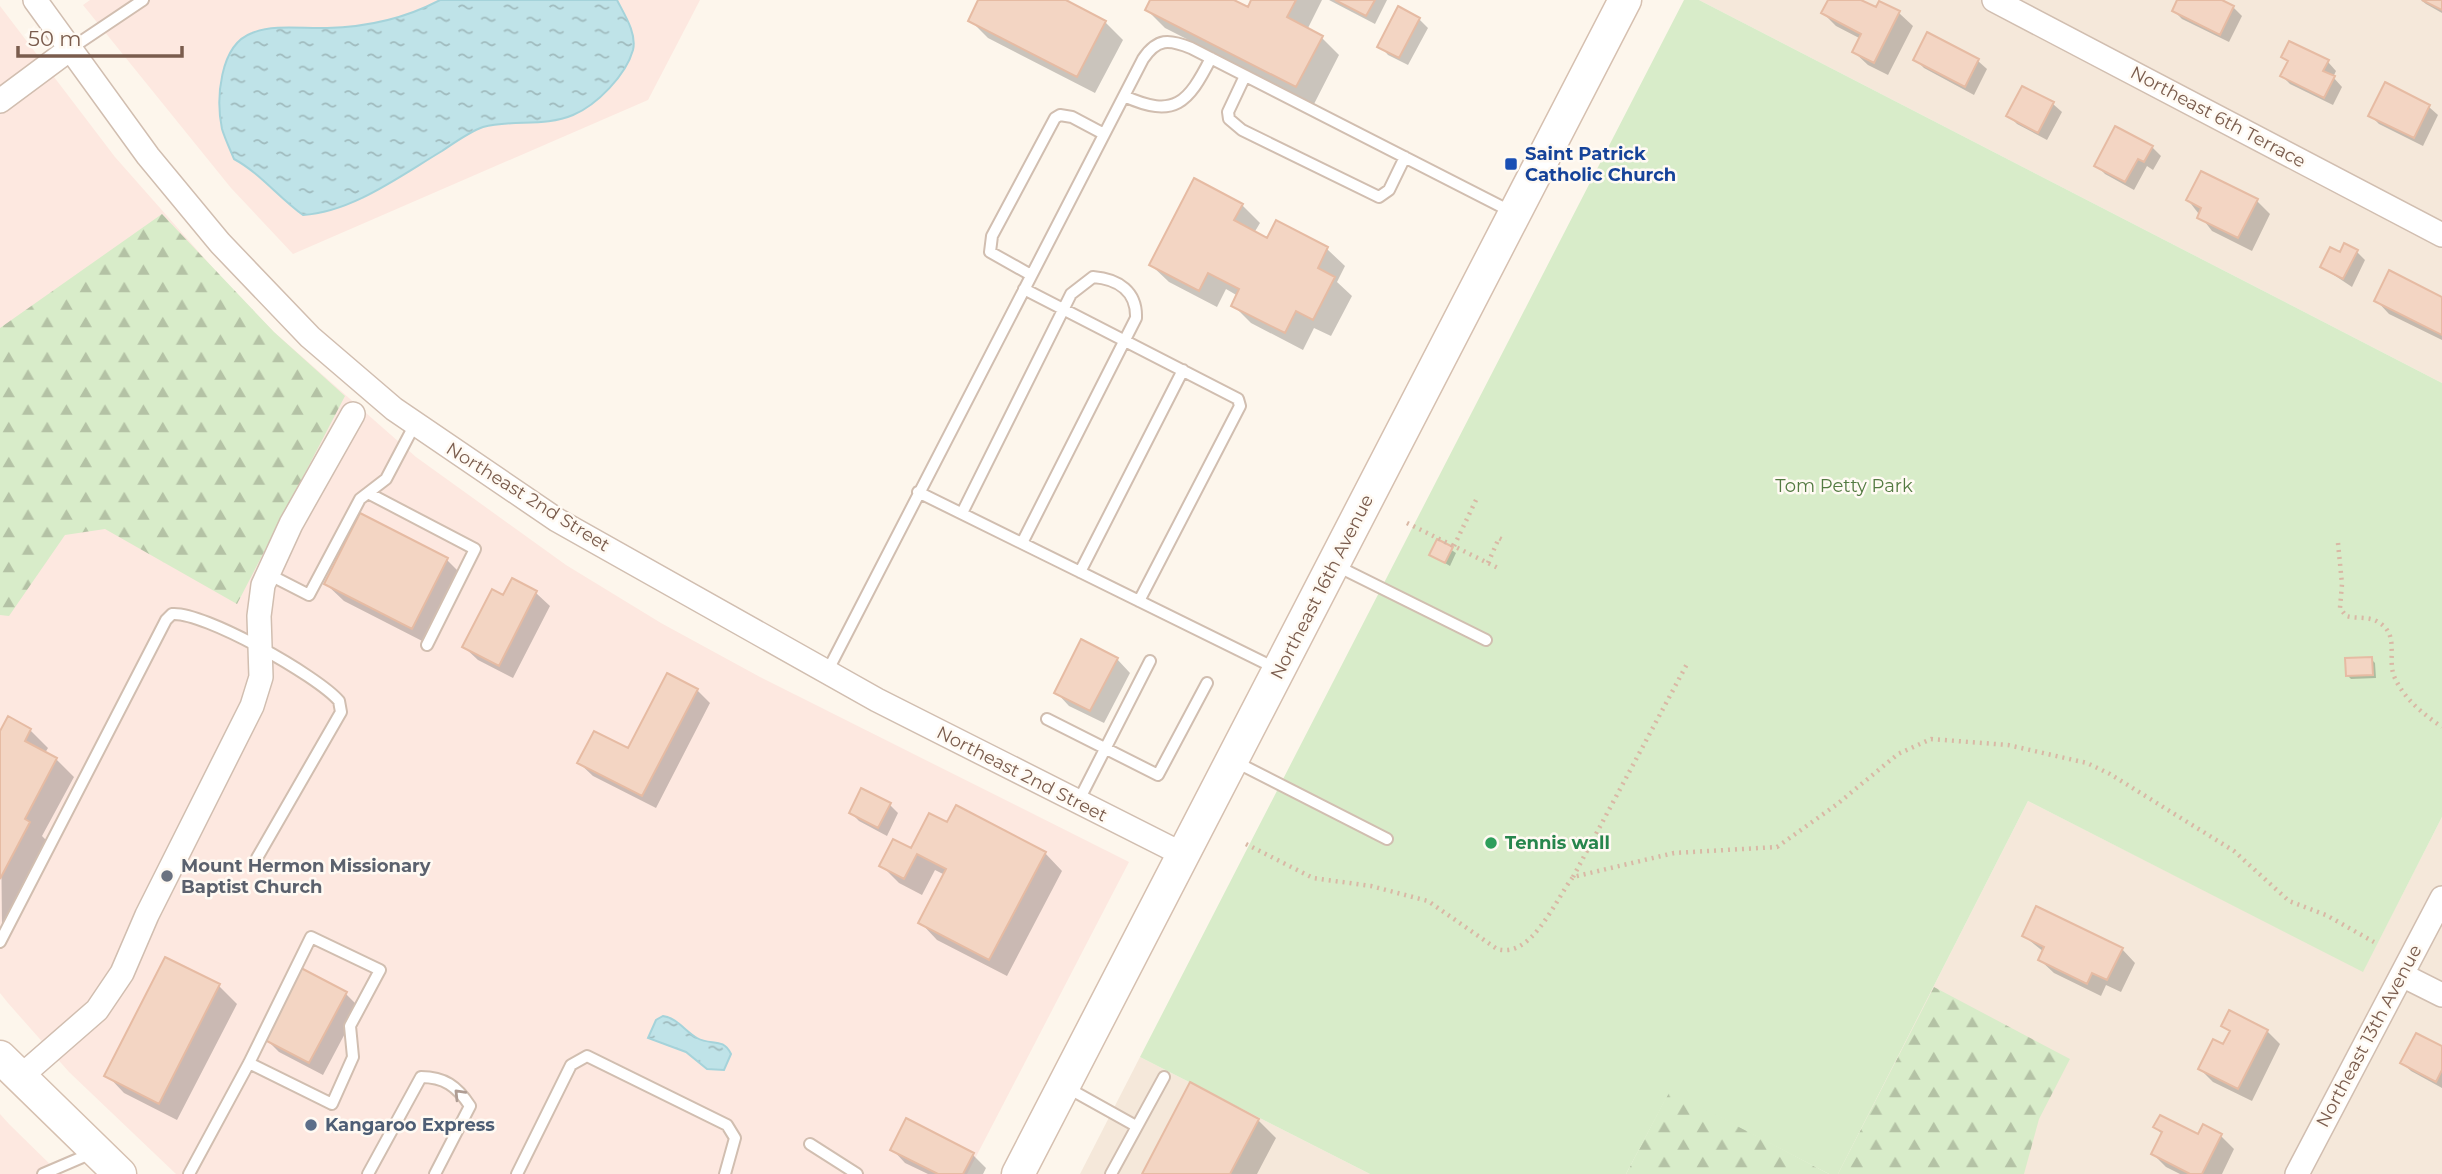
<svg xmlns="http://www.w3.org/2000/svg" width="2442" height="1174" font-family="Montserrat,sans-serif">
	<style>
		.residential { fill: #f5e8da }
		.commercial { fill: #fde8e0 }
		.forest { fill: url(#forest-firs) }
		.green { fill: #d8ecc9 }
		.water { fill: url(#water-ripples); stroke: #a5d3da; stroke-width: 2 }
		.shadow { fill: #0003 }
		.building { fill: #f3d5c3; stroke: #e6bba3; stroke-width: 2 }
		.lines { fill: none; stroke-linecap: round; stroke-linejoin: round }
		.lane-casing { stroke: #d1beb0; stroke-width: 14 }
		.street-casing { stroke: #d1beb0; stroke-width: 26 }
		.secondary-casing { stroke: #d6c0b0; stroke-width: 35 }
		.path { stroke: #d9b8a5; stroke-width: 4.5; stroke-dasharray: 2 5; stroke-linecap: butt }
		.lane { stroke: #fff; stroke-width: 10 }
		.street { stroke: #fff; stroke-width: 23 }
		.secondary { stroke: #fff; stroke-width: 32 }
		.oneway { stroke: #af9d94 }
		.transit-dot { fill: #1a4fb4; stroke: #fffaf3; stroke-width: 2.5 }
		.leisure-dot { fill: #2e9e5b; stroke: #fffaf3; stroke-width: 2.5 }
		.worship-dot { fill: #6b7280; stroke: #fffaf3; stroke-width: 2.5 }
		.service-dot { fill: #5c6f8a; stroke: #fffaf3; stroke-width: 2.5 }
		.labels { text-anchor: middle; stroke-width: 5; stroke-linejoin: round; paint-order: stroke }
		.street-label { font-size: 18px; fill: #7a5c4d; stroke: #fffaf3 }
		.transit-label { font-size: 18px; font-weight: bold; fill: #164399; stroke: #fffaf3; text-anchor: start }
		.park-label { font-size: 18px; fill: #537a41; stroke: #fffaf3 }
		.leisure-label { font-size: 18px; font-weight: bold; fill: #27864d; stroke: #fffaf3; text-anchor: start }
		.worship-label { font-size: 18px; font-weight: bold; fill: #5b616d; stroke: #fffaf3; text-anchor: start }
		.service-label { font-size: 18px; font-weight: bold; fill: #4e5e75; stroke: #fffaf3; text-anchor: start }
	</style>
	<defs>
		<pattern id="forest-firs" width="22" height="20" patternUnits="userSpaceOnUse" patternTransform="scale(1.75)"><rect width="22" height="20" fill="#d8ecc9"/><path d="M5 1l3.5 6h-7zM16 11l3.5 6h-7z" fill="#b4c2a5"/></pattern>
		<pattern id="water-ripples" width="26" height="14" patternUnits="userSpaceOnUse" patternTransform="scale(1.75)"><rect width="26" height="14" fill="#bfe3e8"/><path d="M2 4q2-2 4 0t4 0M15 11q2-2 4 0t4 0" fill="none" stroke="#a0bbbe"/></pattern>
	</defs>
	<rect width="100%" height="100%" fill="#fdf6ec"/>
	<path class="residential" d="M 1699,0 L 2442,0 L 2442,383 Z
		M 2028,801 L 2363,971 L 2442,817 L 2442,1174 L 1838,1174 Z
		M 1140,1057 L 1370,1174 L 1080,1174 Z"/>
	<path class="commercial" d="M 90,0 L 700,0 L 648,100 L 293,254 L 231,188 L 83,5 Z
		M 0,6 L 115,157 L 228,285 L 274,332 L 416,457 L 566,565 L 661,623 L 760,677 L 1129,862 L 967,1174 L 176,1174 L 69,1072 L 8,1003 L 0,993 Z
		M 0,1114 L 9,1124 L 60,1174 L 0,1174 Z"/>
	<path class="forest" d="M 162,214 L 274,332 L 345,396 L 237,604 L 105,529 L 65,535 L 9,616 L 0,615 L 0,328 Z
		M 1934,987 L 2070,1059 L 2039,1119 L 2024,1174 L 1838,1174 Z
		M 1670,1090 L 1829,1174 L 1626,1174 Z"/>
	<path class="green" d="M 1684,0 L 1699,0 L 2442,383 L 2442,817 L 2363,972 L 2028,801 L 1838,1174 L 1829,1174 L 1670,1091 L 1626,1174 L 1370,1174 L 1140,1057 Z"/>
	<path class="water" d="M 440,0 L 617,0 C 624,14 637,33 633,50 C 626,75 597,105 573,115 C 545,127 512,119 483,127 C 469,132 454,143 442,151 C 400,176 352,212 303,215 C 279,198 260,173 234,159 C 230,149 225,139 222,129 C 216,100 219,45 252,33 C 275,24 303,29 327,28 C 366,27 406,18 440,0 Z
		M 663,1016 C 677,1018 685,1031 697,1038 C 711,1046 723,1037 731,1054 L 724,1070 L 707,1069 L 686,1052 L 648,1038 L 656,1020 Z"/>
	<path class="shadow" d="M 980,0 L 1063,0 L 1105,22 L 1123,40 L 1095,93 L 988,38 L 970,20 Z
		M 1152,0 L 1233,0 L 1248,9 L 1253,0 L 1322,0 L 1307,30 L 1321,37 L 1339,55 L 1314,104 L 1165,28 L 1147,10 Z
		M 1329,0 L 1387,0 L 1375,24 Z
		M 1830,0 L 1857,0 L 1876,10 L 1880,3 L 1899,13 L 1913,26 L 1888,75 L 1868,65 L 1854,52 L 1861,39 L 1836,26 L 1823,13 Z
		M 2179,0 L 2218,0 L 2233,7 L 2242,16 L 2229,42 L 2182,19 L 2174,11 Z
		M 2421,0 L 2442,0 L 2442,13 L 2426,4 Z
		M 1419,19 L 1428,28 L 1408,65 L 1388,55 L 1380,46 Z
		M 1928,34 L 1978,61 L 1987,69 L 1974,95 L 1924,68 L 1915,59 Z
		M 2283,57 L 2328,62 L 2336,71 L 2333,77 L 2342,87 L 2333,105 L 2290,84 L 2282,76 L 2289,63 Z
		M 2386,85 L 2429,107 L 2438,115 L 2423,146 L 2379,124 L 2370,115 Z
		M 2053,104 L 2062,112 L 2047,140 L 2017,124 L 2009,116 Z
		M 2152,147 L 2161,156 L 2153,170 L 2147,166 L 2134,190 L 2105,174 L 2097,166 Z
		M 2188,200 L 2257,201 L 2270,214 L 2252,251 L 2212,231 Z
		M 1242,205 L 1260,223 L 1254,233 L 1268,240 L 1277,222 L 1327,249 L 1345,266 L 1337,282 L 1352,296 L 1331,336 L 1314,328 L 1303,350 L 1251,323 L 1233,305 L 1238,296 L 1226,289 L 1217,307 L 1169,282 L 1151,265 Z
		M 2357,252 L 2365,260 L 2352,287 L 2322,267 Z
		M 2442,299 L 2442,340 L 2389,314 L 2376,300 Z
		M 1438,541 L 1456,553 L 1450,566 L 1431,555 Z
		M 446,559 L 464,577 L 430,645 L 344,601 L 326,584 Z
		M 512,581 L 536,593 L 550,606 L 513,678 L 478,660 L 464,647 L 504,597 Z
		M 1117,659 L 1130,673 L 1104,723 L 1069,706 L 1056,692 Z
		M 2371,659 L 2375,663 L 2376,678 L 2351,679 L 2347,675 Z
		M 697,690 L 710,703 L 656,808 L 593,776 L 579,763 L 629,751 Z
		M 30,730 L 48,748 L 45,753 L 56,759 L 74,777 L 42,836 L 47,841 L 2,926 L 0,734 Z
		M 890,805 L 898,813 L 887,836 L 859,821 L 851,813 Z
		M 911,851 L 1045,853 L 1062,871 L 1007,976 L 937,940 L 920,922 L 945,875 L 935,870 L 922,895 L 899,883 L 881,865 Z
		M 2024,936 L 2122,949 L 2135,963 L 2121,992 L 2106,985 L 2101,996 L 2054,973 L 2040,960 L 2044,952 Z
		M 219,986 L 237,1004 L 177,1120 L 124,1093 L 107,1075 Z
		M 346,994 L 359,1007 L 323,1075 L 279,1052 L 266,1039 Z
		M 2223,1025 L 2267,1031 L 2280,1044 L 2252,1101 L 2213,1082 L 2200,1069 L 2224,1047 L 2231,1033 Z
		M 2442,1048 L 2442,1088 L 2411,1071 L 2402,1063 Z
		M 1258,1120 L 1276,1138 L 1257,1174 L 1144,1174 Z
		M 2155,1127 L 2199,1137 L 2221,1136 L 2234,1149 L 2222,1174 L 2180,1174 L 2166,1167 L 2153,1154 L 2163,1135 Z
		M 892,1149 L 973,1155 L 986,1168 L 983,1174 L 928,1174 L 905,1163 Z"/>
	<path class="building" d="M 978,0 L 1066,0 L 1106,21 L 1077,77 L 968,21 Z
		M 1150,0 L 1234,0 L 1248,7 L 1251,0 L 1296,0 L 1287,17 L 1323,36 L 1296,87 L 1145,10 Z
		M 1335,0 L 1375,0 L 1366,16 Z
		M 1828,0 L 1861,0 L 1876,7 L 1879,1 L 1900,11 L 1874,63 L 1852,52 L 1861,34 L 1821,13 Z
		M 2177,0 L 2222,0 L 2234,6 L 2220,35 L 2172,11 Z
		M 2422,0 L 2442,0 L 2442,10 Z
		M 1398,6 L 1420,18 L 1399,58 L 1377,47 Z
		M 1927,32 L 1979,59 L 1965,87 L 1913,60 Z
		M 2289,41 L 2329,60 L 2323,71 L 2335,76 L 2324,98 L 2280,76 L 2288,61 L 2281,57 Z
		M 2385,82 L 2430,105 L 2414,138 L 2368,116 Z
		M 2022,86 L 2054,102 L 2038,133 L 2006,116 Z
		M 2115,126 L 2153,146 L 2144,162 L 2138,159 L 2125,182 L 2094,166 Z
		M 2201,171 L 2258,199 L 2238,238 L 2197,218 L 2201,208 L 2186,200 Z
		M 1194,178 L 1243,204 L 1234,220 L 1267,238 L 1276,220 L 1328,247 L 1318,268 L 1335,277 L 1313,320 L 1296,311 L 1285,333 L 1231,306 L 1239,289 L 1208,273 L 1199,291 L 1149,265 Z
		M 2344,243 L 2358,250 L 2343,279 L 2320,267 L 2330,247 L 2340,252 Z
		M 2389,270 L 2442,297 L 2442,335 L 2374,301 Z
		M 360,513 L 448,558 L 412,629 L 324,584 Z
		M 1437,539 L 1453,547 L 1445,563 L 1429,555 Z
		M 512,578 L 537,591 L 499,666 L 462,647 L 492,589 L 503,595 Z
		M 1081,639 L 1118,658 L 1090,711 L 1054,693 Z
		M 2372,657 L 2373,675 L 2346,676 L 2345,658 Z
		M 667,673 L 698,689 L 642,796 L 577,763 L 594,731 L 628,748 Z
		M 8,716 L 31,729 L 25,741 L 57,758 L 25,819 L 30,822 L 0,879 L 0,731 Z
		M 861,788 L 891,803 L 878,828 L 849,813 Z
		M 956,805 L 1046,852 L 989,960 L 918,923 L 946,869 L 917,854 L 904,879 L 879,866 L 893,839 L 911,848 L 929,813 L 947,822 Z
		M 2036,906 L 2123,948 L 2107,980 L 2092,973 L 2087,984 L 2038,960 L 2044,947 L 2022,936 Z
		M 165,957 L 220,984 L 159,1104 L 104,1076 Z
		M 301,968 L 347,992 L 309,1063 L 263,1039 Z
		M 2229,1010 L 2268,1030 L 2238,1089 L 2198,1069 L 2213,1039 L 2223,1044 L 2230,1031 L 2221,1026 Z
		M 2416,1033 L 2442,1046 L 2442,1070 L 2436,1082 L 2400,1063 Z
		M 1190,1082 L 1259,1119 L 1230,1174 L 1142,1174 Z
		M 2160,1115 L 2198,1134 L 2203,1124 L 2222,1134 L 2202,1174 L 2190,1174 L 2151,1154 L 2162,1132 L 2153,1127 Z
		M 906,1118 L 974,1153 L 963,1174 L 938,1174 L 890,1150 Z"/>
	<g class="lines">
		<defs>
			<path id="lane" d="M 70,49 L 143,0
				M 1245,76 L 1228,112 L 1229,119 L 1242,130 L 1379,197 L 1389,190 L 1405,157
				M 1124,96 C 1175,119 1188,103 1211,58
				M 1031,275 L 990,252 L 992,236 L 1055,118 L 1060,115 L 1072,117 L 1104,134
				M 1024,289 L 1238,399 L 1240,406 L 1139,601
				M 918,492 L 1277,669
				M 368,493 L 475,549 L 427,645
				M 962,513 L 1071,294 L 1093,277 C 1119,279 1137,292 1136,318 L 1022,543
				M 1337,566 L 1486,640
				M 1080,572 L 1183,370
				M 268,574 L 309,595 L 360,499 L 386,479 L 415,424
				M 827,672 L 1143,59 C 1157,38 1169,39 1191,48 L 1512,212
				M 1047,719 L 1158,775 L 1207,683
				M 1234,761 L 1387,839
				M 1078,802 L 1150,661
				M 0,942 L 166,620 L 172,614 C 203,611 318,676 339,701 L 341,712 L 257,858
				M 1066,1087 L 1136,1126
				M 810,1144 L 857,1174
				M 43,1174 L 92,1153
				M 189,1174 L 249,1063 L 311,937 L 380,970 L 350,1026 L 353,1057 L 332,1104 L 249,1063
				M 368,1174 L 421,1077 C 444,1077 457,1086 470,1106 L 435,1174
				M 517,1174 L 571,1065 L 587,1056 L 727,1125 L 735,1138 L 725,1174
				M 1111,1174 L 1164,1077"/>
			<path id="street" d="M 35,0 L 148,156 L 220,243 L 310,337 L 394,409 L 557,520 L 877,700 L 1184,855
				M 1994,0 L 2442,235
				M 0,101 L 70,49
				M 2402,975 L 2442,995
				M 19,1078 L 97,1010 L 122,973 L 147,915 L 252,706 L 261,677 L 259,616 L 263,585 L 291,524 L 353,414
				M 2297,1174 L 2442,898"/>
			<path id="secondary" d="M 0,1057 L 120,1174
				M 1018,1174 L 1625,0"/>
		</defs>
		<use href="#lane" class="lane-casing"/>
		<use href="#street" class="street-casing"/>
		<use href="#secondary" class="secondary-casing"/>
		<path class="path" d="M 1407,523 L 1500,569
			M 2338,543 L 2342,584 L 2340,608 L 2346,616 C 2356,619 2369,616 2378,622 C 2400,634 2387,658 2394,676 C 2403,698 2423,714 2442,727
			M 1454,546 L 1476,500
			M 1488,563 L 1499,538 L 1505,541
			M 1246,844 L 1313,878 L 1371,886 L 1428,901 L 1497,949 C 1532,959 1555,900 1573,877 L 1674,853 L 1777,847 L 1836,805 L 1898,754 L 1931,739 L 2008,745 L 2087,763 L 2110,774 L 2234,851 L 2289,901 L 2326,915 L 2374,942
			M 1573,877 L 1687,664"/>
		<use href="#lane" class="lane"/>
		<use href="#street" class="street"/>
		<use href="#secondary" class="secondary"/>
	</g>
	<defs><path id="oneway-chevron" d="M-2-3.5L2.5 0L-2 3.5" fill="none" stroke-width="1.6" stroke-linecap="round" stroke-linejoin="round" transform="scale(1.75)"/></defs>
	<use class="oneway" href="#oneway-chevron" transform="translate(459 1094) rotate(-134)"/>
	<rect class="transit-dot" x="1504" y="157" width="14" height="14" rx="3.5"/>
	<circle class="leisure-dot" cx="1491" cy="843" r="7"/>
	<circle class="worship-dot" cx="167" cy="876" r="7"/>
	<circle class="service-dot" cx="311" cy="1125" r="7"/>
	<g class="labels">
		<g class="street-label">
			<text transform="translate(2218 117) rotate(28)" y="6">Northeast 6th Terrace</text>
			<text transform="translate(528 497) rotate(32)" y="6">Northeast 2nd Street</text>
			<text transform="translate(1322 587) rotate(-63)" y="6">Northeast 16th Avenue</text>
			<text transform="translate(1022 774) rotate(27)" y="6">Northeast 2nd Street</text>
			<text transform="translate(2369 1036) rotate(-62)" y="6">Northeast 13th Avenue</text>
		</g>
		<g class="transit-label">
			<text x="1525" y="160">Saint Patrick<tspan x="1525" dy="21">Catholic Church</tspan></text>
		</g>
		<g class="park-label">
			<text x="1844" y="492">Tom Petty Park</text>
		</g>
		<g class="leisure-label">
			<text x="1505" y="849">Tennis wall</text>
		</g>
		<g class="worship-label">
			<text x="181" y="872">Mount Hermon Missionary<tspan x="181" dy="21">Baptist Church</tspan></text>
		</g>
		<g class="service-label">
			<text x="325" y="1131">Kangaroo Express</text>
		</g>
	</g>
	<path d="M18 46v10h164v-10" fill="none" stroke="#7a5c4d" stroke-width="3.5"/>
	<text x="28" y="46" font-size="21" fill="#7a5c4d" stroke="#fffaf3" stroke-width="5" paint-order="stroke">50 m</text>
</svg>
